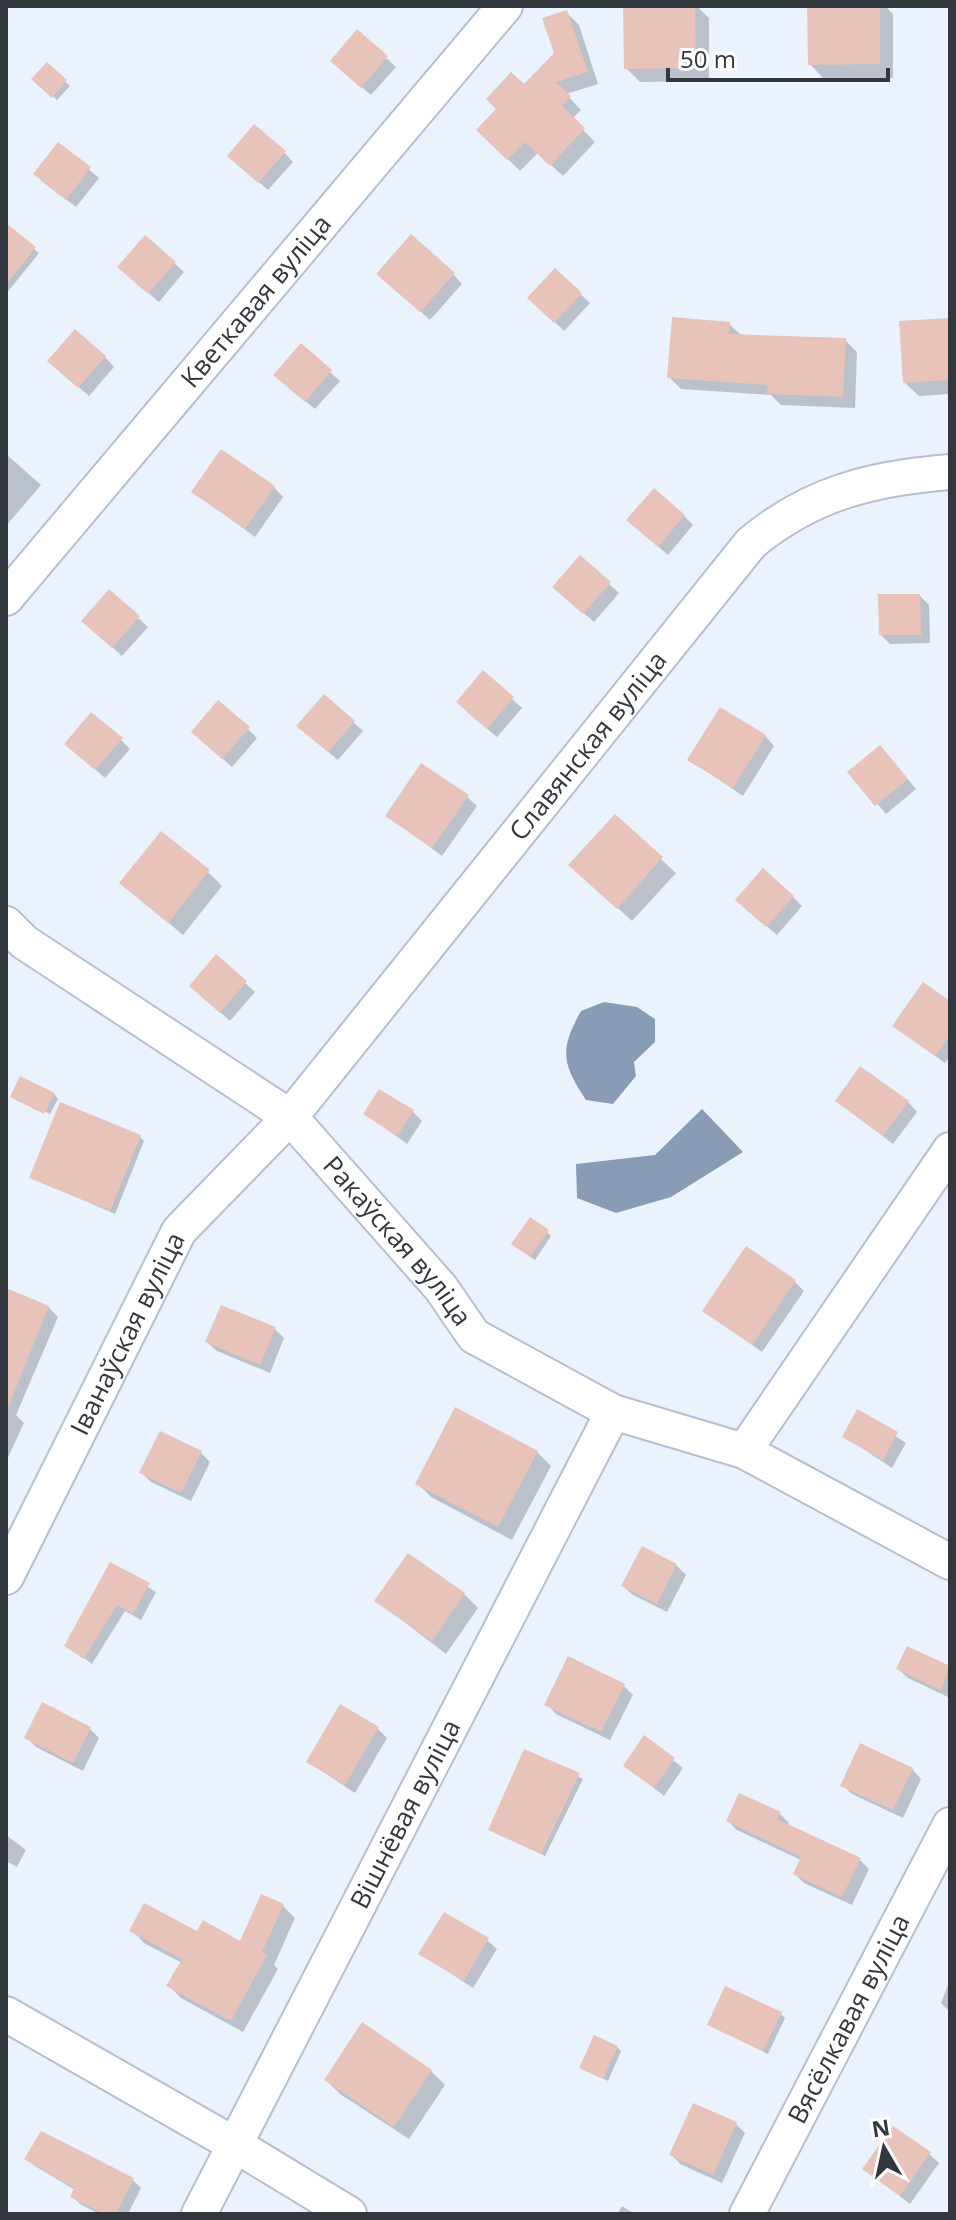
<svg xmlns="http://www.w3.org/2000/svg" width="956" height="2220" font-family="'Open Sans',sans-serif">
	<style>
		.water { fill: #8a9bb6 }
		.shadow { fill: #0003 }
		.building { fill: #e8c3b9 }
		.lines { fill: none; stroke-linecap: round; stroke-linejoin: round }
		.minor-casing { stroke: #b4bfd2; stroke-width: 38 }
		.minor { stroke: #fff; stroke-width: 34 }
		.labels { text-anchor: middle; stroke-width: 7; stroke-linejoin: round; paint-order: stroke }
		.street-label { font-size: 26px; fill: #32373e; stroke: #fff }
	</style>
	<rect width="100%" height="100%" fill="#eaf2fd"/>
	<path class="water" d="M 604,1002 L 637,1007 L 655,1019 L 655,1042 L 634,1062 L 636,1076 L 613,1104 L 586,1100 C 561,1063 560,1049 581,1011 Z
		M 702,1109 L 743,1152 L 671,1197 L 616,1213 L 577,1198 L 576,1164 L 655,1155 Z"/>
	<path class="shadow" d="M 625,6 L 697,6 L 709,18 L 709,81 L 640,82 L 626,68 Z
		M 809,6 L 885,6 L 893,14 L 893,78 L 824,79 L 810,64 Z
		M 567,13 L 579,25 L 598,84 L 566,94 L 581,110 L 572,119 L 595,142 L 563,176 L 538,153 L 520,171 L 478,130 L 556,54 Z
		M 357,32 L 396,67 L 371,95 L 342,70 Z
		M 47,65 L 70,86 L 57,100 L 34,79 Z
		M 58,144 L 99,178 L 76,207 L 44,183 Z
		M 284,152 L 293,162 L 268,190 L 239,165 Z
		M 6,226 L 39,253 L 6,294 Z
		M 174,263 L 184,272 L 159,302 L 129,276 Z
		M 555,271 L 590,303 L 564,331 L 530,298 Z
		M 453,274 L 462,284 L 430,320 L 388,283 Z
		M 950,320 L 950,394 L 919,396 L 904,382 Z
		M 729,324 L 742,336 L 845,340 L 857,352 L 855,408 L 781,405 L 771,395 L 681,389 L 669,377 Z
		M 301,346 L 340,381 L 315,409 L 285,384 Z
		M 105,357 L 114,367 L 89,396 L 59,370 Z
		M 6,454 L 41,485 L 6,526 Z
		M 274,487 L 283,497 L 255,537 L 194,492 Z
		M 684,516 L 693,525 L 668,555 L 638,529 Z
		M 580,558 L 619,593 L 594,622 L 564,596 Z
		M 920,596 L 929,605 L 930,643 L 890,644 L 881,635 Z
		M 138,618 L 148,627 L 122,656 L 93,630 Z
		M 483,673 L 522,708 L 497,737 L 467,712 Z
		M 324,696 L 363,731 L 338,760 L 308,735 Z
		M 248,729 L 257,738 L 232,767 L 203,741 Z
		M 765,736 L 774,746 L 743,796 L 690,760 Z
		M 121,740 L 130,749 L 105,778 L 76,753 Z
		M 889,756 L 916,789 L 886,814 L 850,772 Z
		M 467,797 L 477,806 L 442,856 L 388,816 Z
		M 615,817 L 676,873 L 632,921 L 585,878 Z
		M 208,872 L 222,886 L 183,935 L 121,883 Z
		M 793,897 L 802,906 L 777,935 L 747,910 Z
		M 217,957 L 255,992 L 230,1021 L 201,995 Z
		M 950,1003 L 950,1056 L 945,1063 L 895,1026 Z
		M 54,1094 L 58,1099 L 50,1114 L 14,1097 Z
		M 837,1101 L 908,1102 L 917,1112 L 893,1144 Z
		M 413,1112 L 422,1121 L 407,1144 L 366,1114 Z
		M 140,1137 L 144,1141 L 115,1214 L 32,1178 Z
		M 547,1232 L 551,1236 L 535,1260 L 518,1248 Z
		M 795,1282 L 804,1291 L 762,1352 L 704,1310 Z
		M 6,1290 L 48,1307 L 58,1317 L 16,1415 L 24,1423 L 6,1462 Z
		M 275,1329 L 284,1338 L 270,1373 L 217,1351 L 207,1342 Z
		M 858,1412 L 906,1443 L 892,1468 L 844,1436 Z
		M 200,1452 L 210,1462 L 191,1501 L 151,1482 L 142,1473 Z
		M 537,1452 L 551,1466 L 512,1540 L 431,1497 L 417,1483 Z
		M 111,1565 L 156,1592 L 141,1620 L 125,1611 L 92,1664 L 67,1646 Z
		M 676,1565 L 686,1575 L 667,1612 L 633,1595 L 623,1586 Z
		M 464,1594 L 478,1608 L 446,1654 L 377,1601 Z
		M 908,1649 L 950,1668 L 950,1698 L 908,1678 L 898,1669 Z
		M 623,1685 L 633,1695 L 610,1740 L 556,1714 L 547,1704 Z
		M 90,1729 L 99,1738 L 83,1771 L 36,1747 L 27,1738 Z
		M 378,1729 L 387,1738 L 355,1793 L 308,1762 Z
		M 645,1738 L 683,1768 L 664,1796 L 625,1765 Z
		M 525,1751 L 583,1779 L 545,1856 L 491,1830 Z
		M 912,1769 L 921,1779 L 903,1818 L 852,1794 L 842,1785 Z
		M 780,1814 L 789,1823 L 787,1826 L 860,1860 L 869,1869 L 852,1905 L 804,1883 L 795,1874 L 801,1860 L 737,1830 L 728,1821 Z
		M 6,1835 L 26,1850 L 17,1867 L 6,1861 Z
		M 283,1906 L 295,1918 L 274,1965 L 278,1969 L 243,2032 L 181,1998 L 169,1986 L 182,1963 L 144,1943 L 132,1930 L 197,1934 L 241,1943 Z
		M 487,1940 L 497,1949 L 473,1988 L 421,1954 Z
		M 950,1980 L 950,2012 L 941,2003 Z
		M 781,2014 L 785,2018 L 768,2054 L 709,2025 Z
		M 617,2047 L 621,2051 L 608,2081 L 582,2068 Z
		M 431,2071 L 445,2085 L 409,2139 L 340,2094 L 326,2080 Z
		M 736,2124 L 745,2133 L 722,2183 L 680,2164 L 671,2154 Z
		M 42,2134 L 133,2180 L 141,2188 L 128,2214 L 99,2214 L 80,2204 L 72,2196 L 75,2190 L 35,2166 L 27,2159 Z
		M 929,2154 L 939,2163 L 910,2204 L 865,2169 Z
		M 622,2206 L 635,2214 L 617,2214 Z"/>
	<path class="building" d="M 623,6 L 695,6 L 696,68 L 624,69 Z
		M 807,6 L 880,6 L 880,64 L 808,65 Z
		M 567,10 L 588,72 L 556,82 L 571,96 L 562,106 L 585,128 L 550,166 L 525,142 L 507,160 L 476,130 L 496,109 L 486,99 L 511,72 L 524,84 L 554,53 L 542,18 Z
		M 357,29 L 388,56 L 361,88 L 330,61 Z
		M 47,62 L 67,80 L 52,98 L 31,79 Z
		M 254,124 L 286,151 L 258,183 L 227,156 Z
		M 58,142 L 91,167 L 66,200 L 33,174 Z
		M 6,223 L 36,247 L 6,285 Z
		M 411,234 L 455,273 L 420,312 L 376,274 Z
		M 145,235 L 176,262 L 148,294 L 117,267 Z
		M 555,268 L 582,293 L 554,323 L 527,298 Z
		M 672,317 L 730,322 L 729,334 L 846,338 L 843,397 L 767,394 L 768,385 L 667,378 Z
		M 950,318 L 950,380 L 903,383 L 899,321 Z
		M 75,329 L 106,356 L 78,388 L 47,361 Z
		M 301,343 L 332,370 L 305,402 L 273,375 Z
		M 221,449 L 275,486 L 245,529 L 191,492 Z
		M 654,488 L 685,515 L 658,547 L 626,520 Z
		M 580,555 L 611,582 L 583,614 L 552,587 Z
		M 109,589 L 140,616 L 112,648 L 81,621 Z
		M 878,594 L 920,594 L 921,635 L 879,635 Z
		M 483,670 L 514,697 L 487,729 L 456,702 Z
		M 324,694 L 355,721 L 328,752 L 296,726 Z
		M 218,700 L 250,727 L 222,759 L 191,732 Z
		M 720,707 L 766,735 L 733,788 L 687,760 Z
		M 91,712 L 123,738 L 95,770 L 64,744 Z
		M 880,745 L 908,779 L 875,806 L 847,772 Z
		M 421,763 L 469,795 L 432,848 L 385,816 Z
		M 615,814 L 663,857 L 617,909 L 568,865 Z
		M 161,831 L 210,870 L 168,923 L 119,883 Z
		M 763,868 L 794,896 L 766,927 L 735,900 Z
		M 216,954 L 247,981 L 220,1013 L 189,986 Z
		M 923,982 L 950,1001 L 950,1035 L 935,1056 L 892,1026 Z
		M 860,1066 L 909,1101 L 883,1136 L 835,1101 Z
		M 20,1076 L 55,1093 L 44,1114 L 10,1097 Z
		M 379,1089 L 414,1110 L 397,1136 L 363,1114 Z
		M 60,1102 L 141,1135 L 110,1211 L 29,1178 Z
		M 530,1217 L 549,1230 L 530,1257 L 511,1244 Z
		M 746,1246 L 796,1280 L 752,1345 L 702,1311 Z
		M 6,1288 L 49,1306 L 7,1410 L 6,1409 Z
		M 221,1305 L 276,1327 L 260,1365 L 205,1342 Z
		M 455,1407 L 538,1451 L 498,1527 L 415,1484 Z
		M 857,1409 L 898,1432 L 883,1460 L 842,1437 Z
		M 160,1431 L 202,1451 L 181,1493 L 139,1473 Z
		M 642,1546 L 677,1564 L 657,1604 L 621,1586 Z
		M 408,1553 L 465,1593 L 432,1641 L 374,1601 Z
		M 110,1562 L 150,1583 L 133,1614 L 117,1605 L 84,1659 L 64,1646 Z
		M 907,1646 L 950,1666 L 941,1690 L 896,1669 Z
		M 568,1656 L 625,1684 L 601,1732 L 544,1705 Z
		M 42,1702 L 91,1727 L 73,1763 L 24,1738 Z
		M 340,1704 L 379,1727 L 345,1785 L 306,1762 Z
		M 644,1735 L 675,1758 L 654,1788 L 623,1766 Z
		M 860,1743 L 913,1768 L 893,1810 L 840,1786 Z
		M 524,1749 L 580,1773 L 541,1854 L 488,1830 Z
		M 739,1793 L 781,1812 L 777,1819 L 861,1858 L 842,1897 L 793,1874 L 801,1857 L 726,1821 Z
		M 261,1894 L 284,1904 L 262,1952 L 267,1955 L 231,2021 L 166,1986 L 182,1959 L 129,1931 L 144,1903 L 197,1931 L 203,1920 L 240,1941 Z
		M 444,1912 L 489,1938 L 464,1981 L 418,1954 Z
		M 725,1986 L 782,2012 L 763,2051 L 707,2025 Z
		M 362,2022 L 432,2070 L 394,2127 L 324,2080 Z
		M 594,2035 L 618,2046 L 603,2079 L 579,2068 Z
		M 693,2103 L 737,2122 L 713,2175 L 669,2155 Z
		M 893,2126 L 931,2152 L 900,2196 L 862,2169 Z
		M 41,2131 L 134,2178 L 116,2214 L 104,2214 L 70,2197 L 74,2188 L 24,2159 Z"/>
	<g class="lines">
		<defs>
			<g id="minor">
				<path id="s1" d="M 6,598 L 505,6"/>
				<path id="s2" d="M 6,924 L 24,942 L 290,1117 L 441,1288 L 474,1336 L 613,1412 L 744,1451 L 950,1562"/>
				<path d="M 744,1451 L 950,1150"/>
				<path id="s3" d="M 6,1577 L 179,1231 L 290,1117 L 751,543 C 811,493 873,478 950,472"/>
				<path d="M 6,2014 L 237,2146 L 349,2214"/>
				<path id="s4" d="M 199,2214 L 613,1412"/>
				<path id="s5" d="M 747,2214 L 950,1825"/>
			</g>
		</defs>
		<use href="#minor" class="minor-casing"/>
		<use href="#minor" class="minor"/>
	</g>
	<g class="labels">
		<g class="street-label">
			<text dy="9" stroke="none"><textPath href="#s1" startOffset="388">Кветкавая вуліца</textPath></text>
			<text dy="9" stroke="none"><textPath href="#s3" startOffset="1022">Славянская вуліца</textPath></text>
			<text dy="9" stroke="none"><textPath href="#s2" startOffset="508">Ракаўская вуліца</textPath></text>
			<text dy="9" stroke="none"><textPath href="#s3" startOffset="272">Іванаўская вуліца</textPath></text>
			<text dy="9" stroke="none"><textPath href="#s4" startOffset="450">Вішнёвая вуліца</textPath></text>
			<text dy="9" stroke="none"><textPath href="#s5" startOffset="220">Вясёлкавая вуліца</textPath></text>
		</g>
	</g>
	<rect width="956" height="2220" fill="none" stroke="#32373e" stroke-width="16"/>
	<g transform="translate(884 2148) rotate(351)" stroke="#ffffff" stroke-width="6" paint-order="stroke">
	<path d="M0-6L14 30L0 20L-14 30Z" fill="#32373e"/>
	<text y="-12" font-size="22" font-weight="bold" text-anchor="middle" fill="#32373e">N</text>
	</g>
	<path d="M668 68v12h220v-12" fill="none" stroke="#32373e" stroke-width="4"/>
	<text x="680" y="68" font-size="24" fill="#32373e" stroke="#ffffff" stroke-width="6" paint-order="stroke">50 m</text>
</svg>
